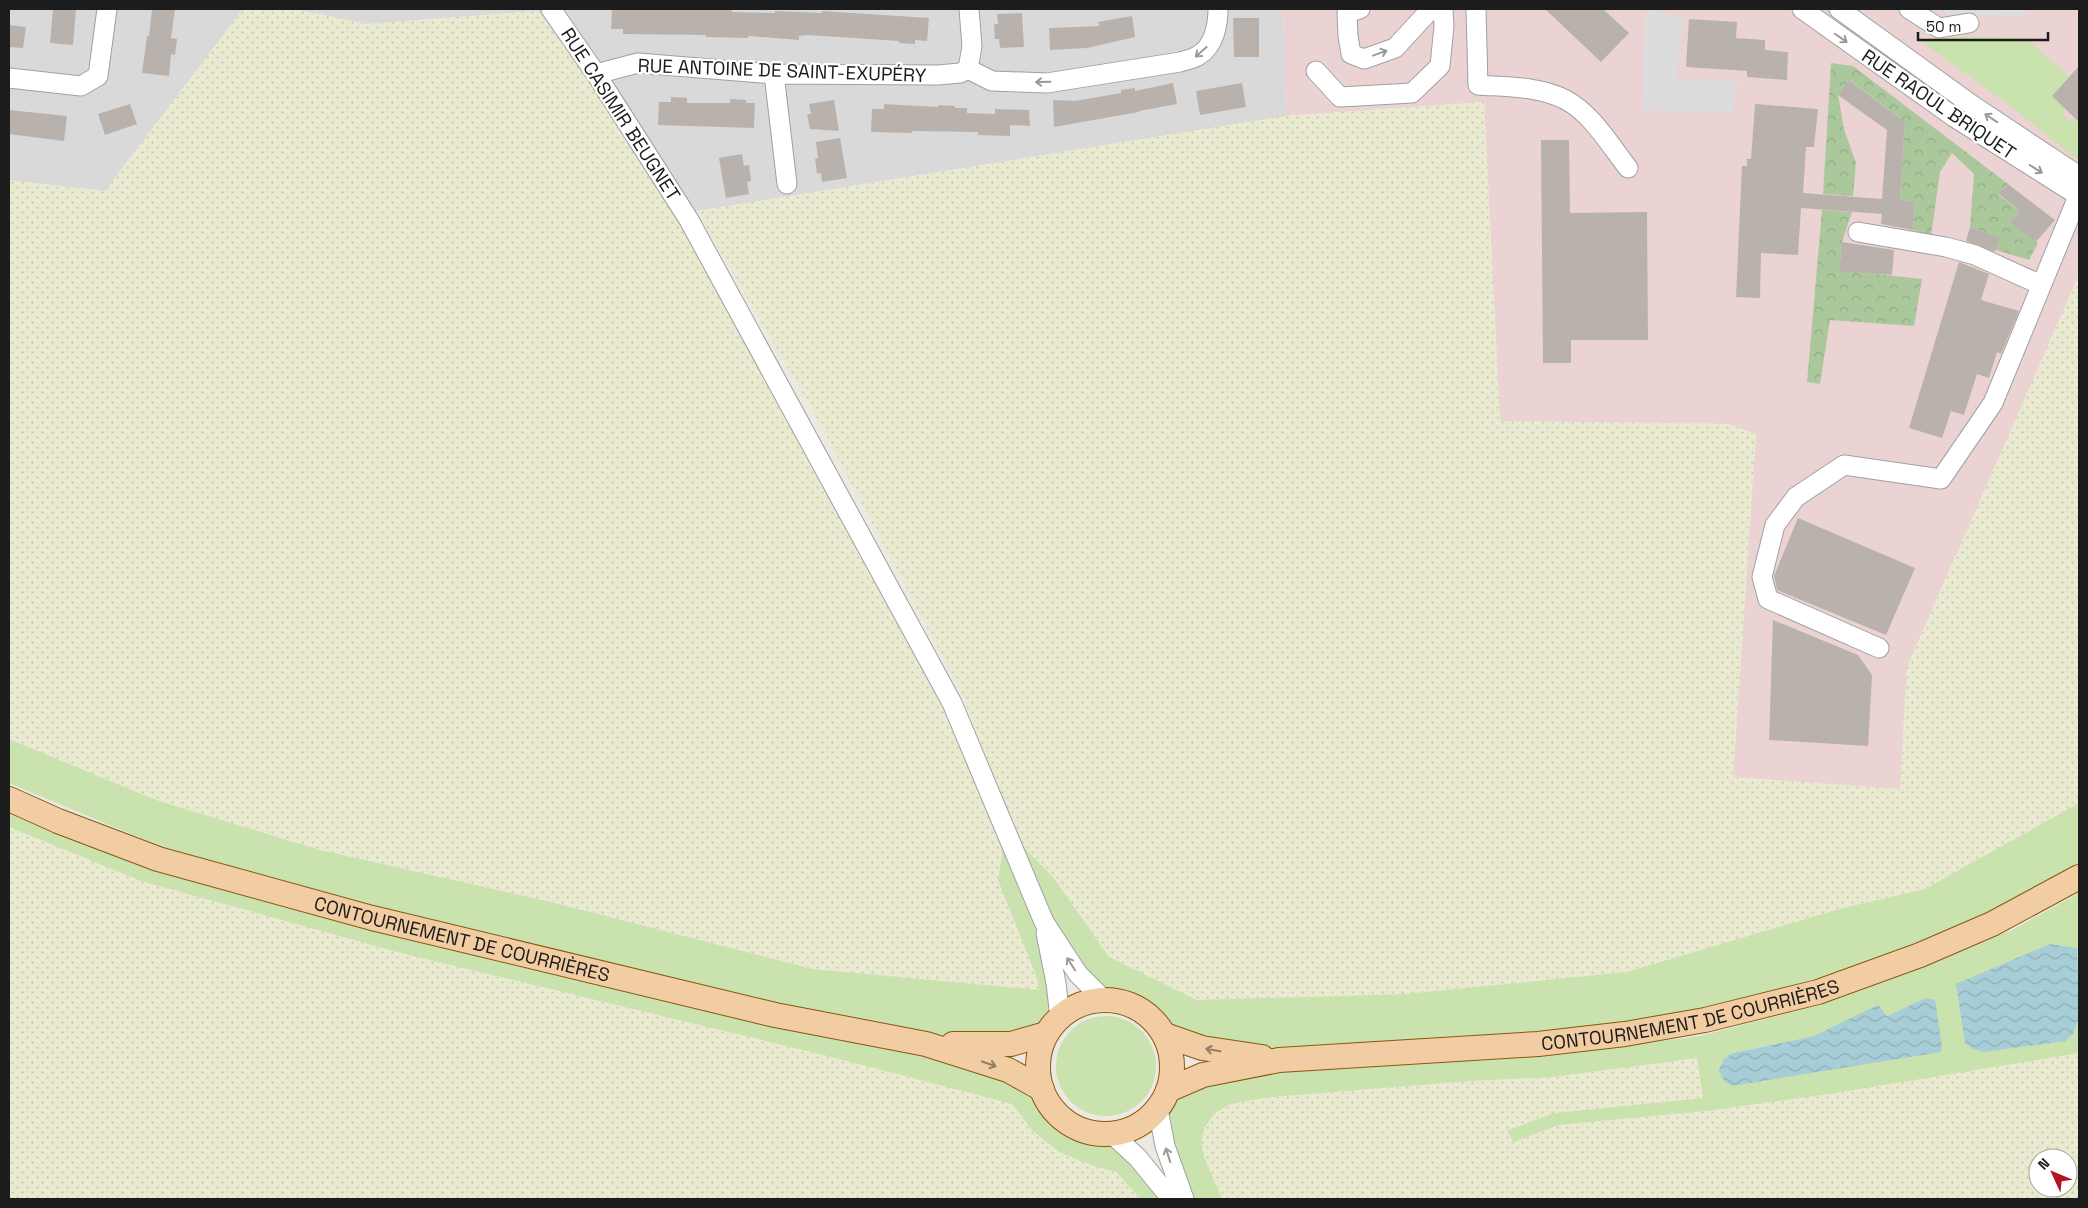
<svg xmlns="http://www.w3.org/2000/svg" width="2088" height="1208" font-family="'Space Grotesk',sans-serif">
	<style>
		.residential { fill: #dad9d9 }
		.commercial { fill: #ecd3d3 }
		.farmland { fill: url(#farmland-dots); fill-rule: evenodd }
		.grass { fill: #cae2ad; fill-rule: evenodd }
		.forest { fill: url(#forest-crowns) }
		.parking { fill: #dcdcdc }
		.water { fill: url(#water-waves) }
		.building { fill: #b9b2ac }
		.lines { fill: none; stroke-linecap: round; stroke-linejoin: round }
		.minor-casing { stroke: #a0a0a0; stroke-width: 21 }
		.major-casing { stroke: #86590f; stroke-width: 26 }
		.minor { stroke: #fff; stroke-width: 19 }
		.major { stroke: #f2cca2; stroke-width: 24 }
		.oneway { stroke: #999 }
		.oneway2 { stroke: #927d66 }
		.labels { text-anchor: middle; stroke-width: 4.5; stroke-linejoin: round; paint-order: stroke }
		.street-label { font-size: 19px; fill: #1c1c1c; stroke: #fff }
	</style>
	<defs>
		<pattern id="farmland-dots" width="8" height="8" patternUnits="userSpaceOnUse" patternTransform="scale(1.25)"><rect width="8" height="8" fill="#e9ead0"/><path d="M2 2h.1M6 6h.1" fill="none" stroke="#c7c8b2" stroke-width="1.8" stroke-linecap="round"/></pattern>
		<pattern id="forest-crowns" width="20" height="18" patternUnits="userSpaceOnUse" patternTransform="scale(1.25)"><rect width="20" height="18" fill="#aac89c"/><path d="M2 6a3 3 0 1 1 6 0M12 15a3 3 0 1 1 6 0" fill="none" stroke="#92ab86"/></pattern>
		<pattern id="water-waves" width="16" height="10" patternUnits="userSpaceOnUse" patternTransform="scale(1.25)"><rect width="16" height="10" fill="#a7cdd6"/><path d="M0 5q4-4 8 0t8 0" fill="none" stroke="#8fafb7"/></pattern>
	</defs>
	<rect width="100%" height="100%" fill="#ece9e3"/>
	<path class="residential" d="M 9,9 L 243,9 L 105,191 L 9,180 Z
		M 295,9 L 1283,9 L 1286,116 L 697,211 L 677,219 L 588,76 L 538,11 L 366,24 Z"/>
	<path class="commercial" d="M 1283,9 L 2079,9 L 2079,275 L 1907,667 L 1900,790 L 1733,777 L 1756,434 L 1728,424 L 1500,421 L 1484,102 L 1286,116 Z"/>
	<path class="farmland" d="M 243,9 L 295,9 L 366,24 L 538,11 L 588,76 L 677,219 L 939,701 L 1004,845 L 998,880 L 1037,978 L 1040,990 L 813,969 L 547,901 L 320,850 L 156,800 L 9,739 L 9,180 L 105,191 Z
		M 1484,102 L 1500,421 L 1728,424 L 1756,434 L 1733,777 L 1900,789 L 1907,667 L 2079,275 L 2079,803 L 1925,889 L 1839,909 L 1627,972 L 1405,994 L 1197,1000 L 1109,957 L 1053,877 L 1020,843 L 961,692 L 817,419 L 697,211 L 1286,116 Z
		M 9,827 L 141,881 L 401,953 L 832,1057 L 1012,1104 L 1032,1130 L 1059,1152 L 1091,1165 L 1116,1172 L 1141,1199 L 9,1199 Z
		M 2079,1053 L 2079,1199 L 1222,1199 L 1204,1157 L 1201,1141 L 1205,1127 L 1214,1114 L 1228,1105 L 1262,1098 L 1469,1081 L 1553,1077 L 1696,1058 L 1703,1098 L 1554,1113 L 1514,1142 L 1559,1125 L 1706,1111 ZM 2038,1158 L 2068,1158 L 2068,1188 L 2038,1188 Z"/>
	<path class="grass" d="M 1964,36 L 2026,38 L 2069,77 L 2052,96 L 2066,109 L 2062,114 L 2071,122 L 2075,118 L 2079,122 L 2079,161 L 2005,102 L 1920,41 Z
		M 9,739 L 156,800 L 320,850 L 547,901 L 813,969 L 1039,990 L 1037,978 L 998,880 L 1004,845 L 1028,904 L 1044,955 L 1052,999 L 1048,1010 L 1036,1027 L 1027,1033 L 969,1036 L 922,1034 L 783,1005 L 423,919 L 164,848 L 9,783 Z
		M 2079,803 L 2079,866 L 1995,911 L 1910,946 L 1822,977 L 1704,1009 L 1624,1024 L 1524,1034 L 1270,1049 L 1243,1048 L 1172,1027 L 1162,1011 L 1145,998 L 1130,992 L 1113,989 L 1097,983 L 1080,967 L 1037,890 L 1020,843 L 1053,877 L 1109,957 L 1197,1000 L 1405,994 L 1627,972 L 1839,909 L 1925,889 Z
		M 9,812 L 966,1063 L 1026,1087 L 1047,1120 L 1064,1133 L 1079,1140 L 1111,1147 L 1123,1154 L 1163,1199 L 1141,1199 L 1116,1172 L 1091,1165 L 1059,1152 L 1032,1130 L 1012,1104 L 832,1057 L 401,953 L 141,881 L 9,827 Z
		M 2079,893 L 2079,1012 L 2076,948 L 2073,1034 L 2079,1018 L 2079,1053 L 1829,1094 L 1706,1111 L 1559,1125 L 1514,1142 L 1507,1131 L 1554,1113 L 1703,1098 L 1697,1058 L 1553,1077 L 1469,1081 L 1262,1098 L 1228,1105 L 1214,1114 L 1205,1127 L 1201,1141 L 1204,1157 L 1222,1199 L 1193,1199 L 1166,1124 L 1169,1114 L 1184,1092 L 1241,1075 L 1558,1055 L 1700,1036 L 1820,1005 L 1924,967 L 2012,930 ZM 1925,998 L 1940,1052 L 1733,1053 L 1814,1036 L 1842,1023 L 1887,1016 Z
		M1056 1066a50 50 0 1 1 100 0a50 50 0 1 1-100 0Z"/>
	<path class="forest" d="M 1831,63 L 1853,66 L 2008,184 L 1999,195 L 2020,211 L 2010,222 L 2038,243 L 2029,260 L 1996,250 L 1999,238 L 1970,227 L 1974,174 L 1952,153 L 1940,172 L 1931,236 L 1913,230 L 1915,202 L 1900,200 L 1905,122 L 1850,80 L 1838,95 L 1844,129 L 1856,163 L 1853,196 L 1823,194 Z
		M 1822,210 L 1852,212 L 1842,242 L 1839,270 L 1922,279 L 1914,326 L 1830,320 L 1820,384 L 1807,382 Z"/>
	<path class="parking" d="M 1646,9 L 1683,18 L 1676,79 L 1738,82 L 1732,113 L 1642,110 Z
		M 1944,9 L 2028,9 L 2027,17 L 1944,14 Z"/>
	<path class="water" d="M 2050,944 L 2077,948 L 2079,1018 L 2073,1034 L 2065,1041 L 1984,1052 L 1973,1049 L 1965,1043 L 1956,984 Z
		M 1925,998 L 1935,1000 L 1942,1047 L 1941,1052 L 1732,1086 L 1724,1081 L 1719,1070 L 1724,1059 L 1733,1053 L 1814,1036 L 1878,1005 L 1887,1016 Z"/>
	<path class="building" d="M 53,9 L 76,9 L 73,45 L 50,43 Z
		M 152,9 L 175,9 L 171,38 L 177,39 L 175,55 L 171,54 L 169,76 L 142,73 L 147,36 L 149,36 Z
		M 612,9 L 698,10 L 698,9 L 732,9 L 732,12 L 775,13 L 775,11 L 822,13 L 822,11 L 929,18 L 927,41 L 915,40 L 915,44 L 899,43 L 899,41 L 808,35 L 799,36 L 799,40 L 748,36 L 748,38 L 706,37 L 706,35 L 623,34 L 623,29 L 611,29 Z
		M 1545,9 L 1603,9 L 1629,33 L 1601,62 Z
		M 1022,13 L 1024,47 L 1000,48 L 999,39 L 995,39 L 994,24 L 998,24 L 997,14 Z
		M 1132,16 L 1135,37 L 1087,48 L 1050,50 L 1049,28 L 1099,26 L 1098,22 Z
		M 1233,18 L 1259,18 L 1259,57 L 1234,57 Z
		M 1689,19 L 1737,22 L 1736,38 L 1765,40 L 1765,50 L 1788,52 L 1787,80 L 1747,77 L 1747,71 L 1686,67 Z
		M 9,25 L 26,27 L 23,48 L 9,47 Z
		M 2079,66 L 2079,122 L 2052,96 Z
		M 1849,80 L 1905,122 L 1900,200 L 1915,202 L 1913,230 L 1881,224 L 1882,214 L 1801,208 L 1798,255 L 1761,253 L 1760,298 L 1736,297 L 1742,166 L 1747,166 L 1747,159 L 1751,159 L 1755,104 L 1818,109 L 1814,147 L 1806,147 L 1803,193 L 1882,199 L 1887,130 L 1838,95 Z
		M 1173,83 L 1177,104 L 1139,111 L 1139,112 L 1054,127 L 1053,100 L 1075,101 L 1121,93 L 1121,90 L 1135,88 L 1135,91 Z
		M 1242,83 L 1246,107 L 1200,115 L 1196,91 Z
		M 671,97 L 687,98 L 687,103 L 730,103 L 730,99 L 746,100 L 746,103 L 755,103 L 754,128 L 658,125 L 659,102 L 671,102 Z
		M 834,100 L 839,131 L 810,129 L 807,114 L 811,114 L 809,104 Z
		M 130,104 L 137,124 L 105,135 L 98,114 Z
		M 884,104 L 938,107 L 938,105 L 955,106 L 955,108 L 967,108 L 967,113 L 995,114 L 995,109 L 1029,110 L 1030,126 L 1010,125 L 1010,136 L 978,135 L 978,132 L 912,131 L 912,133 L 871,132 L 872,109 L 884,109 Z
		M 9,110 L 67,116 L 64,141 L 9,134 Z
		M 840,138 L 847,178 L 822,182 L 821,173 L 817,174 L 816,166 L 815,159 L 818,158 L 816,142 Z
		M 1541,140 L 1569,140 L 1570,213 L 1647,212 L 1648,340 L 1571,340 L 1571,363 L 1543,363 Z
		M 742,154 L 744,166 L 749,165 L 751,181 L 747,182 L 749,194 L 726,198 L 719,158 Z
		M 2008,184 L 2055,220 L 2036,242 L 2010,222 L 2020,211 L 1999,194 Z
		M 1970,227 L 2000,238 L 1995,252 L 1966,241 Z
		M 1842,242 L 1894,250 L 1892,275 L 1839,271 Z
		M 1959,262 L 1989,274 L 1981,300 L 2019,311 L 2001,354 L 1997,352 L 1989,378 L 1977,374 L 1964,415 L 1951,411 L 1942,438 L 1909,428 Z
		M 1798,518 L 1915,568 L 1886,635 L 1777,590 L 1774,576 Z
		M 1773,620 L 1858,655 L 1872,675 L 1868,746 L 1769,740 Z"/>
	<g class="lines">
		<defs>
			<path id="minor" d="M 551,9 L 596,74 L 689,220 L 952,703 L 1044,922 L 1078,974 L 1104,1000
				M 1360,9 L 1347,13 L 1348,36 L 1351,54 L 1364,59 L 1395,48 L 1431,9
				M 1476,9 L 1478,85 C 1506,87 1540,86 1566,100 C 1592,114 1610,145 1628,168
				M 1802,9 L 1954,117 L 2079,196
				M 1839,9 L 1972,105 L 2079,176
				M 1909,9 L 1939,28 L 1969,23
				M 968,69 L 992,81 L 1047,83 L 1180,62 C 1186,60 1194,59 1199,55 C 1214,46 1218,25 1218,9
				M 968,69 L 972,46 L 969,9
				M 1316,71 L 1340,97 L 1412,93 L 1440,66 L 1444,26 L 1443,9
				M 596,74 L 638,63 L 774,74 L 938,75 L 960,73 L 968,69
				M 774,74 L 787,184
				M 9,78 L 81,86 L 98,76 L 107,9
				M 1858,232 L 1946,247 L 1975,255 L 2041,285
				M 1879,648 L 1768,599 L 1762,577 L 1775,525 L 1796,497 L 1844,465 L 1941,479 L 1993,403 L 2079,194
				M 1046,933 L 1056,983 L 1060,1018
				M 1158,1109 L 1165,1146 L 1184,1199
				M 1112,1134 L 1138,1158 L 1164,1190 L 1174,1199"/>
			<g id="major">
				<path id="s1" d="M 9,799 L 58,821 L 158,859 L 372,918 L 775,1015 L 926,1044 L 1008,1070 L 1042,1089"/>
				<circle cx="1105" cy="1067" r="67"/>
				<path d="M 1165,1035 L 1202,1048 L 1262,1057"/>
				<path d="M 953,1044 L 1011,1044 L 1046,1034"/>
				<path id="s2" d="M 1168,1090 L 1203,1075 L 1279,1060 L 1538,1044 L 1625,1034 L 1705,1020 L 1818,992 L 1920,955 L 1992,924 L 2079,877"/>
			</g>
		</defs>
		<use href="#minor" class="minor-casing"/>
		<use href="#major" class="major-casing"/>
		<use href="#minor" class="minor"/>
		<use href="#major" class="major"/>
	</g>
	<defs><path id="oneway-shaft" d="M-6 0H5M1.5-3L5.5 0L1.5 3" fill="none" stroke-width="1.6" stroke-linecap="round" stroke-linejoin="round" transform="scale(1.25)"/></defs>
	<g class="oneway">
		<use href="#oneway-shaft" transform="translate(1841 38) rotate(35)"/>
		<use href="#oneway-shaft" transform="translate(1201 52) rotate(139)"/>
		<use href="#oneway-shaft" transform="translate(1380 53) rotate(-20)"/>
		<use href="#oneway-shaft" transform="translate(1043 82) rotate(179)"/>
		<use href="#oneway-shaft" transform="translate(1991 118) rotate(-146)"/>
		<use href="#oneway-shaft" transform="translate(2036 169) rotate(32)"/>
		<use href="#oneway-shaft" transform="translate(1071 964) rotate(-123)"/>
		<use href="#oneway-shaft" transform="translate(1168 1155) rotate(-108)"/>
	</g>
	<g class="oneway2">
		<use href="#oneway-shaft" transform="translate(1213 1050) rotate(-171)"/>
		<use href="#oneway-shaft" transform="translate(989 1064) rotate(19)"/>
	</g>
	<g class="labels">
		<g class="street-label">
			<text transform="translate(782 70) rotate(2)" y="7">RUE ANTOINE DE SAINT-EXUPÉRY</text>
			<text transform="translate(1939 104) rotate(34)" y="7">RUE RAOUL BRIQUET</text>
			<text transform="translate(621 114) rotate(57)" y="7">RUE CASIMIR BEUGNET</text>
			<text dy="7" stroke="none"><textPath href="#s1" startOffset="475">CONTOURNEMENT DE COURRIÈRES</textPath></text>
			<text dy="7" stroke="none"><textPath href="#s2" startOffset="530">CONTOURNEMENT DE COURRIÈRES</textPath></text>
		</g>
	</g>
	<rect width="2088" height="1208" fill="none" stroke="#1c1c1c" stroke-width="20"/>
	<g transform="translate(2053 1173) rotate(314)"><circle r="24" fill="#ffffff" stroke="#a4a4a4"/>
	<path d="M0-4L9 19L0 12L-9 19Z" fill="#b4141b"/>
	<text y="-8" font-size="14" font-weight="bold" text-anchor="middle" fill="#1c1c1c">N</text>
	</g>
	<path d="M1918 32v8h130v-8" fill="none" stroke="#1c1c1c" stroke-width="2.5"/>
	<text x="1926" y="32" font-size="15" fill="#1c1c1c" stroke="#ffffff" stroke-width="4" paint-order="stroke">50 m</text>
</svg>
